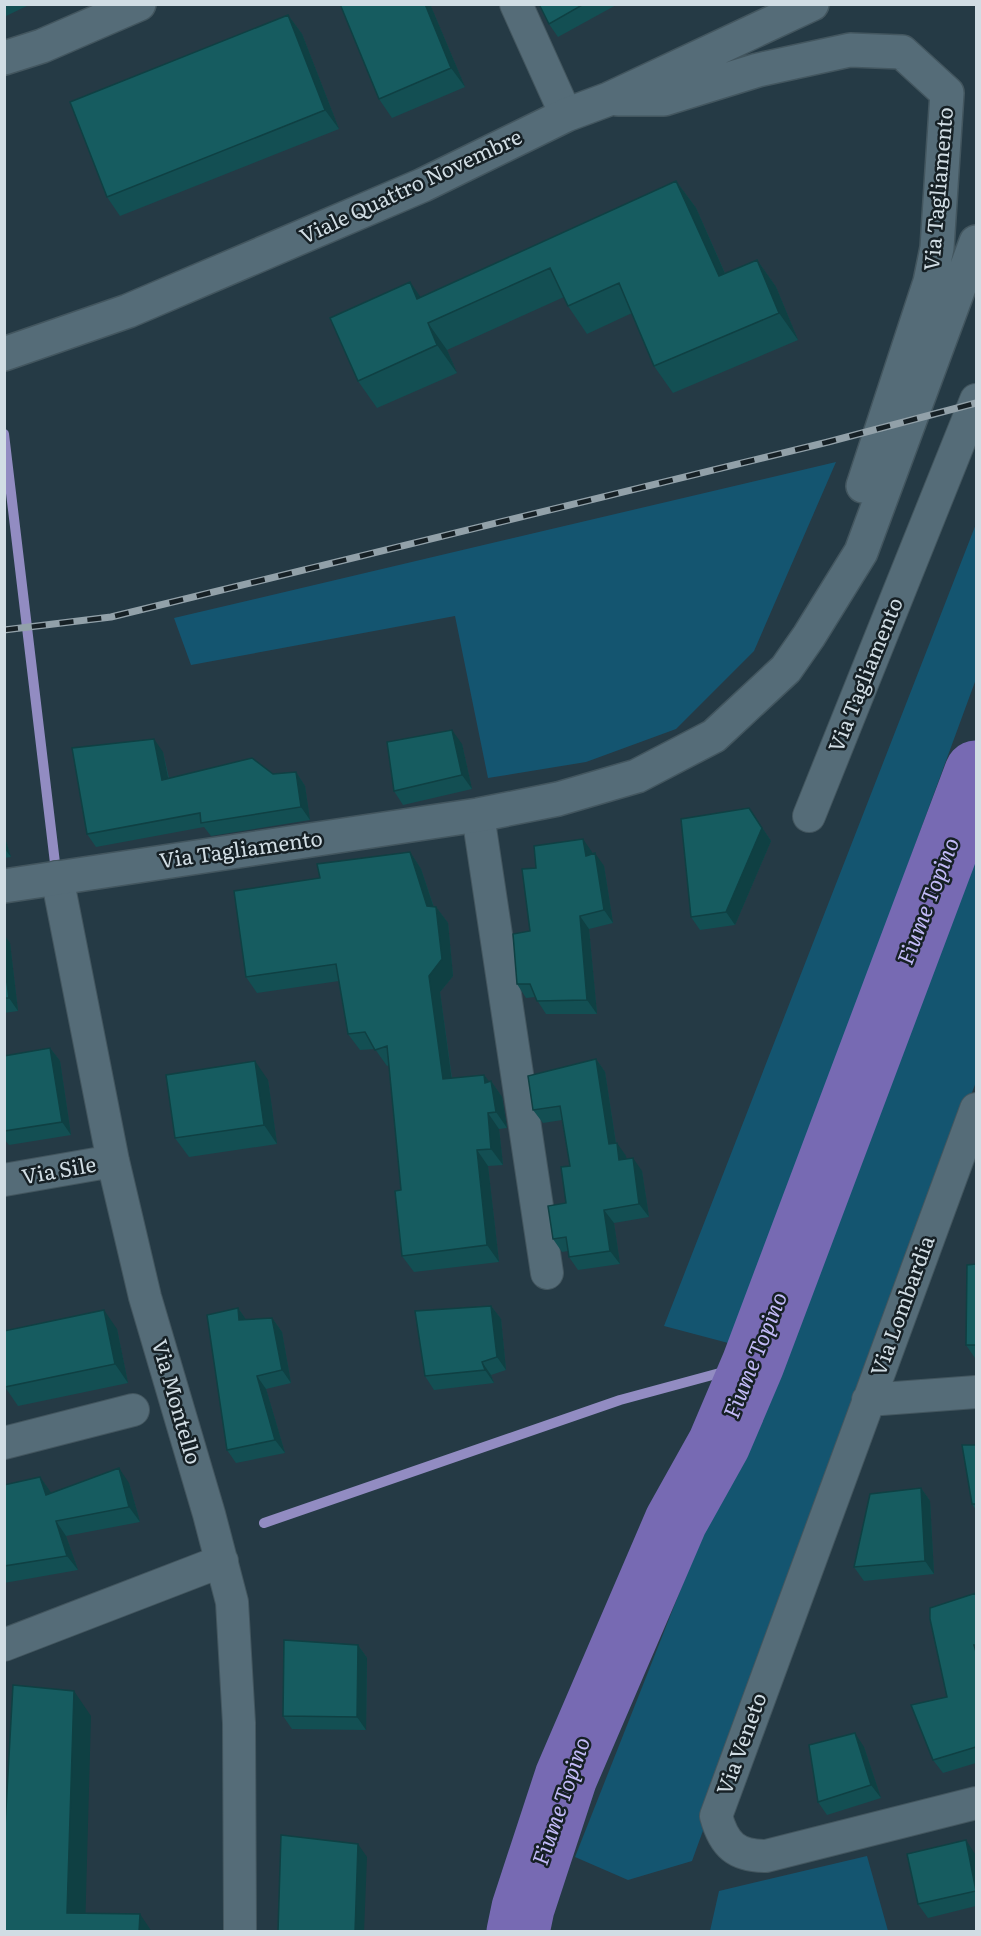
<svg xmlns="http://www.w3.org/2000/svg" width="981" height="1936" font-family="Literata,serif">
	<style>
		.green { fill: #145570 }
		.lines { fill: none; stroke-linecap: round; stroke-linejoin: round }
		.stream { stroke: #928cc2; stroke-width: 10 }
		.river { stroke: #776ab3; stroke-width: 63 }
		.street-casing { stroke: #43565f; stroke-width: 34 }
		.secondary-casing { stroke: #43565f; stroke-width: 36 }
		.street { stroke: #556c78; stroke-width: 32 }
		.secondary { stroke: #556c78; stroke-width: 33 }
		.rail-casing { stroke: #92a1a9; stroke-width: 7 }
		.rail { stroke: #162025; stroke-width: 4.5; stroke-dasharray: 14; stroke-linecap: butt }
		.wall { fill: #134f53 }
		.shaded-wall { fill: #0f4043 }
		.building { fill: #165c60; stroke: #0f4043; stroke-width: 1.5 }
		.labels { text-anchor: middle; stroke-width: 5; stroke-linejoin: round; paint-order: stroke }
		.street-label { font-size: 21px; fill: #d1dde4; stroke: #162025 }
		.water-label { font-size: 22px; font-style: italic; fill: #c3bbf8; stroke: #162025 }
	</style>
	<rect width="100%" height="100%" fill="#253a45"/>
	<path class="green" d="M 836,462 L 754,651 L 676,729 L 586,762 L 488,778 L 455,616 L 191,665 L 174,618 Z
		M 976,524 L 976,679 L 732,1344 L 664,1326 Z
		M 976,852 L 976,1082 L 939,1179 L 692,1861 L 628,1880 L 575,1857 L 701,1538 L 859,1171 Z
		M 867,1856 L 888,1931 L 710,1931 L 719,1891 Z"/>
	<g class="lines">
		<path class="stream" d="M 4,434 L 55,863
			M 264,1523 L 620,1400 L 753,1364"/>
		<path class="river" d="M 518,1932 L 523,1908 L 566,1777 L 676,1521 L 719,1444 L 753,1364 L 976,772"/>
		<defs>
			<path id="street" d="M 516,4 L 566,115
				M 478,815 L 547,1273
				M 809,816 L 976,400
				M 57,877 L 113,1161 L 145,1297 L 209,1514 L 232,1602 L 239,1723 L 240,1932
				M 976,1109 L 716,1816 C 724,1845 736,1856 766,1856 L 976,1803
				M 4,1180 L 113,1161
				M 868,1400 L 976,1392
				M 4,1443 L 133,1410
				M 4,1645 L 222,1561"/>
			<path id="secondary" d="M 4,58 L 42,46 L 139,4
				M 618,99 L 664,99 L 758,70 L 850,50 L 902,52 L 947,93 L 937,248 L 930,282 L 863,486
				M 4,354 L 128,311 L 423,185 L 566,115 L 609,99 L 812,4
				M 4,886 L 478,815 L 558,799 L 637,776 L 714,736 L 786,669 L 809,636 L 861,552 L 976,242"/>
		</defs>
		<use href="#street" class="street-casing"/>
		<use href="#secondary" class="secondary-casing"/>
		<use href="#street" class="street"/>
		<use href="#secondary" class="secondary"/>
		<defs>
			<path id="rail" d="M 4,630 L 111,617 L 828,442 L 976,403"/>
		</defs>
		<use href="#rail" class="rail-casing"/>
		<use href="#rail" class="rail"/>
	</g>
	<path class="wall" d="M 4,4 L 31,4 L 4,17 Z
		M 430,4 L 465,87 L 392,118 L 379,99 Z
		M 539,4 L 618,4 L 558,37 L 549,24 Z
		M 288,15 L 302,34 L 339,129 L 120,216 L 107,197 Z
		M 676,181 L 696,208 L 725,273 L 757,260 L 776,287 L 798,340 L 673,393 L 654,366 L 632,313 L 587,334 L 568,306 L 564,297 L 447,350 L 457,373 L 377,408 L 358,381 L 410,282 L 420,297 Z
		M 462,744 L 472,789 L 403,805 L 394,791 Z
		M 163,752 L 169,778 L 273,774 L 296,772 L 305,786 L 310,820 L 211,836 L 204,827 L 96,847 L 87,834 Z
		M 749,808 L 771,841 L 735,925 L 700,930 L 691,917 Z
		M 4,835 L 11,857 L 4,858 Z
		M 410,852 L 421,869 L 434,907 L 436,907 L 448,923 L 453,976 L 440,992 L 452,1078 L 484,1075 L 489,1082 L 491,1081 L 502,1097 L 507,1128 L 499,1129 L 503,1165 L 488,1166 L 499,1262 L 414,1272 L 402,1256 L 401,1190 L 389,1065 L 387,1066 L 375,1049 L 360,1050 L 348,1034 L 339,981 L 257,993 L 246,977 L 320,878 Z
		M 592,852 L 593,854 L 604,866 L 613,923 L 589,929 L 597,1014 L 546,1014 L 535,997 L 526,998 L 517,984 L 530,931 L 536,868 Z
		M 4,935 L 10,943 L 18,1011 L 4,1013 Z
		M 50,1048 L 60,1061 L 71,1135 L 9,1145 L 4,1139 L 4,1056 Z
		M 596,1059 L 605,1072 L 616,1143 L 626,1156 L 626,1159 L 642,1171 L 649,1217 L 614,1223 L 620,1264 L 578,1270 L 569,1257 L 568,1251 L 562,1252 L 553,1239 L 566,1203 L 570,1166 L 562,1120 L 543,1123 L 533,1110 Z
		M 268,1080 L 277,1144 L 189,1157 L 175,1138 Z
		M 976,1264 L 976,1358 L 975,1358 L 966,1345 Z
		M 491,1306 L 501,1319 L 506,1370 L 491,1375 L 494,1383 L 434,1390 L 425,1376 Z
		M 238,1308 L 246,1320 L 272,1318 L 282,1332 L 291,1383 L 266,1389 L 285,1453 L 236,1463 L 227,1450 Z
		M 117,1329 L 128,1383 L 18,1406 L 5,1387 Z
		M 976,1445 L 976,1510 L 972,1504 Z
		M 40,1477 L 51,1493 L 129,1483 L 140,1522 L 66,1536 L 78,1570 L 4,1583 L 4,1485 Z
		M 921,1488 L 930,1501 L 934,1574 L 864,1581 L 854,1567 Z
		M 976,1593 L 976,1763 L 943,1773 L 933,1760 L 947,1697 Z
		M 358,1645 L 367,1658 L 366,1730 L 292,1729 L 283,1716 Z
		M 864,1747 L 881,1798 L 827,1815 L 818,1802 Z
		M 975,1854 L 976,1861 L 976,1906 L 928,1918 L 918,1904 Z"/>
	<path class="shaded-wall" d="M 425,4 L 430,4 L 465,87 L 451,68 Z
		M 288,15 L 302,34 L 339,129 L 325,110 Z
		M 676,181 L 696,208 L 738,303 L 719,276 Z
		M 757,260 L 776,287 L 798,340 L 779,313 Z
		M 410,282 L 429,309 L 417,299 Z
		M 428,323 L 447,350 L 457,373 L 437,345 Z
		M 452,730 L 462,744 L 472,789 L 462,775 Z
		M 154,739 L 163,752 L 171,793 L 162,780 Z
		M 296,772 L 305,786 L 310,820 L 301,807 Z
		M 749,808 L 771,841 L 735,925 L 726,912 Z
		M 4,835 L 11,857 L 4,848 Z
		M 583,839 L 592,852 L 595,869 L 586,856 Z
		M 410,852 L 421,869 L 438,920 L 436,907 L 448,923 L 453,976 L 440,992 L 454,1096 L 443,1079 L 429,976 L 427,906 Z
		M 595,853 L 604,866 L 613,923 L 604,910 Z
		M 580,916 L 589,929 L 597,1014 L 587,1000 Z
		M 4,935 L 10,943 L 18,1011 L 9,998 L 4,962 Z
		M 50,1048 L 60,1061 L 71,1135 L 62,1122 Z
		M 596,1059 L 605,1072 L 618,1157 L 609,1144 Z
		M 255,1061 L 268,1080 L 277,1144 L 264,1125 Z
		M 484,1075 L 492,1085 L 491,1081 L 502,1097 L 507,1128 L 496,1112 L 485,1083 Z
		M 488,1113 L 499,1129 L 503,1165 L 491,1149 Z
		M 617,1143 L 626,1156 L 629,1173 L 619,1160 Z
		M 477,1150 L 488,1166 L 499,1262 L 487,1245 Z
		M 633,1158 L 642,1171 L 649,1217 L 639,1204 Z
		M 604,1210 L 614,1223 L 620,1264 L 610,1251 Z
		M 491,1306 L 501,1319 L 506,1370 L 497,1357 Z
		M 238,1308 L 247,1321 L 239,1320 Z
		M 104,1310 L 117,1329 L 128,1383 L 115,1364 Z
		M 272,1318 L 282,1332 L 291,1383 L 282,1370 Z
		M 482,1362 L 491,1375 L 494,1383 L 485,1370 Z
		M 257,1376 L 266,1389 L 285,1453 L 275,1440 Z
		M 119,1468 L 129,1483 L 140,1522 L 129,1507 Z
		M 40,1477 L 50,1491 L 57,1509 L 46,1495 Z
		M 921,1488 L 930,1501 L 934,1574 L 925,1561 Z
		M 56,1521 L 66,1536 L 78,1570 L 67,1556 Z
		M 358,1645 L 367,1658 L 366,1730 L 357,1717 Z
		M 74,1691 L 91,1716 L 85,1932 L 67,1913 Z
		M 855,1733 L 864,1747 L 881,1798 L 871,1785 Z
		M 966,1840 L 975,1854 L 976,1861 L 976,1889 Z
		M 358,1844 L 367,1857 L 364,1932 L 355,1932 Z
		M 140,1914 L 152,1932 L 139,1932 Z"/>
	<path class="building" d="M 340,4 L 425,4 L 451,68 L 379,99 Z
		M 539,4 L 584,4 L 549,24 Z
		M 288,15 L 325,110 L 107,197 L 70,102 Z
		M 676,181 L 719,276 L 757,260 L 779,313 L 654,366 L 619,283 L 568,306 L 550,268 L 428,323 L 437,345 L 358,381 L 330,318 L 410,282 L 417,299 Z
		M 452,730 L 462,775 L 394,791 L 387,742 Z
		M 154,739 L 162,780 L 252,758 L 273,774 L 296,772 L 301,807 L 201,823 L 200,813 L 87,834 L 72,748 Z
		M 749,808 L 762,828 L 726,912 L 691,917 L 681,819 Z
		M 583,839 L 586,856 L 595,853 L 604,910 L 580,916 L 587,1000 L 537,1001 L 530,984 L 517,984 L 513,934 L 530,931 L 522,869 L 536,868 L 534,846 Z
		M 410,852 L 427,906 L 436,907 L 442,959 L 429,976 L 443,1079 L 484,1075 L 485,1083 L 491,1081 L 496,1112 L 488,1113 L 491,1149 L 477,1150 L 487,1245 L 402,1256 L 395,1191 L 401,1190 L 387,1046 L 375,1050 L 365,1032 L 348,1034 L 336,964 L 246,977 L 234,891 L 320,878 L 317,864 Z
		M 4,962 L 9,998 L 4,998 Z
		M 50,1048 L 62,1122 L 4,1131 L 4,1056 Z
		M 596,1059 L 609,1144 L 617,1143 L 619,1160 L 633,1158 L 639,1204 L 604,1210 L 610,1251 L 569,1257 L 566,1237 L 553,1239 L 548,1206 L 566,1203 L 561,1167 L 570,1166 L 560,1106 L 533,1110 L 528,1076 Z
		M 255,1061 L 264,1125 L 175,1138 L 166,1075 Z
		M 976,1264 L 976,1345 L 966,1345 L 967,1265 Z
		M 491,1306 L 497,1357 L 482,1362 L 485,1370 L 425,1376 L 415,1311 Z
		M 238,1308 L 239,1320 L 272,1318 L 282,1370 L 257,1376 L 275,1440 L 227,1450 L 207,1315 Z
		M 104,1310 L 115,1364 L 5,1387 L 4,1331 Z
		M 962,1445 L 976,1445 L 976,1504 L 972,1504 Z
		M 119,1468 L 129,1507 L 56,1521 L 67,1556 L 4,1566 L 4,1485 L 40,1477 L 46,1495 Z
		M 921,1488 L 925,1561 L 854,1567 L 870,1494 Z
		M 976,1593 L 976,1645 L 974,1645 L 976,1652 L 976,1747 L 933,1760 L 911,1705 L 947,1697 L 930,1619 L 930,1608 Z
		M 284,1640 L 358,1645 L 357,1717 L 283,1716 Z
		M 13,1685 L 74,1691 L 67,1913 L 140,1914 L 139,1932 L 4,1932 L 4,1845 Z
		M 855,1733 L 871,1785 L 818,1802 L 809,1745 Z
		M 281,1835 L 358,1844 L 355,1932 L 278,1932 Z
		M 966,1840 L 976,1891 L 918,1904 L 907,1854 Z"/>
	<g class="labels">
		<g class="street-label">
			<text transform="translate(411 187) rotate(-25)" y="7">Viale Quattro Novembre</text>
			<text transform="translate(939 189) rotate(-85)" y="7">Via Tagliamento</text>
			<text transform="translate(866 675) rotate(-68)" y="7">Via Tagliamento</text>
			<text transform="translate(241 850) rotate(-8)" y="7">Via Tagliamento</text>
			<text transform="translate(59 1171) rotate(-10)" y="7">Via Sile</text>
			<text transform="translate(903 1306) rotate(-70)" y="7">Via Lombardia</text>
			<text transform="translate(176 1402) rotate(74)" y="7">Via Montello</text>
			<text transform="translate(742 1744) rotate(-70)" y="7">Via Veneto</text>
		</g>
		<g class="water-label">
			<text transform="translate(928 901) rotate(-69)" y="8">Fiume Topino</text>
			<text transform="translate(755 1355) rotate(-68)" y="8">Fiume Topino</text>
			<text transform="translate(561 1801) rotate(-71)" y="8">Fiume Topino</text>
		</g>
	</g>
	<rect width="981" height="1936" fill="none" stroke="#d1dde4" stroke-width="12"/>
</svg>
